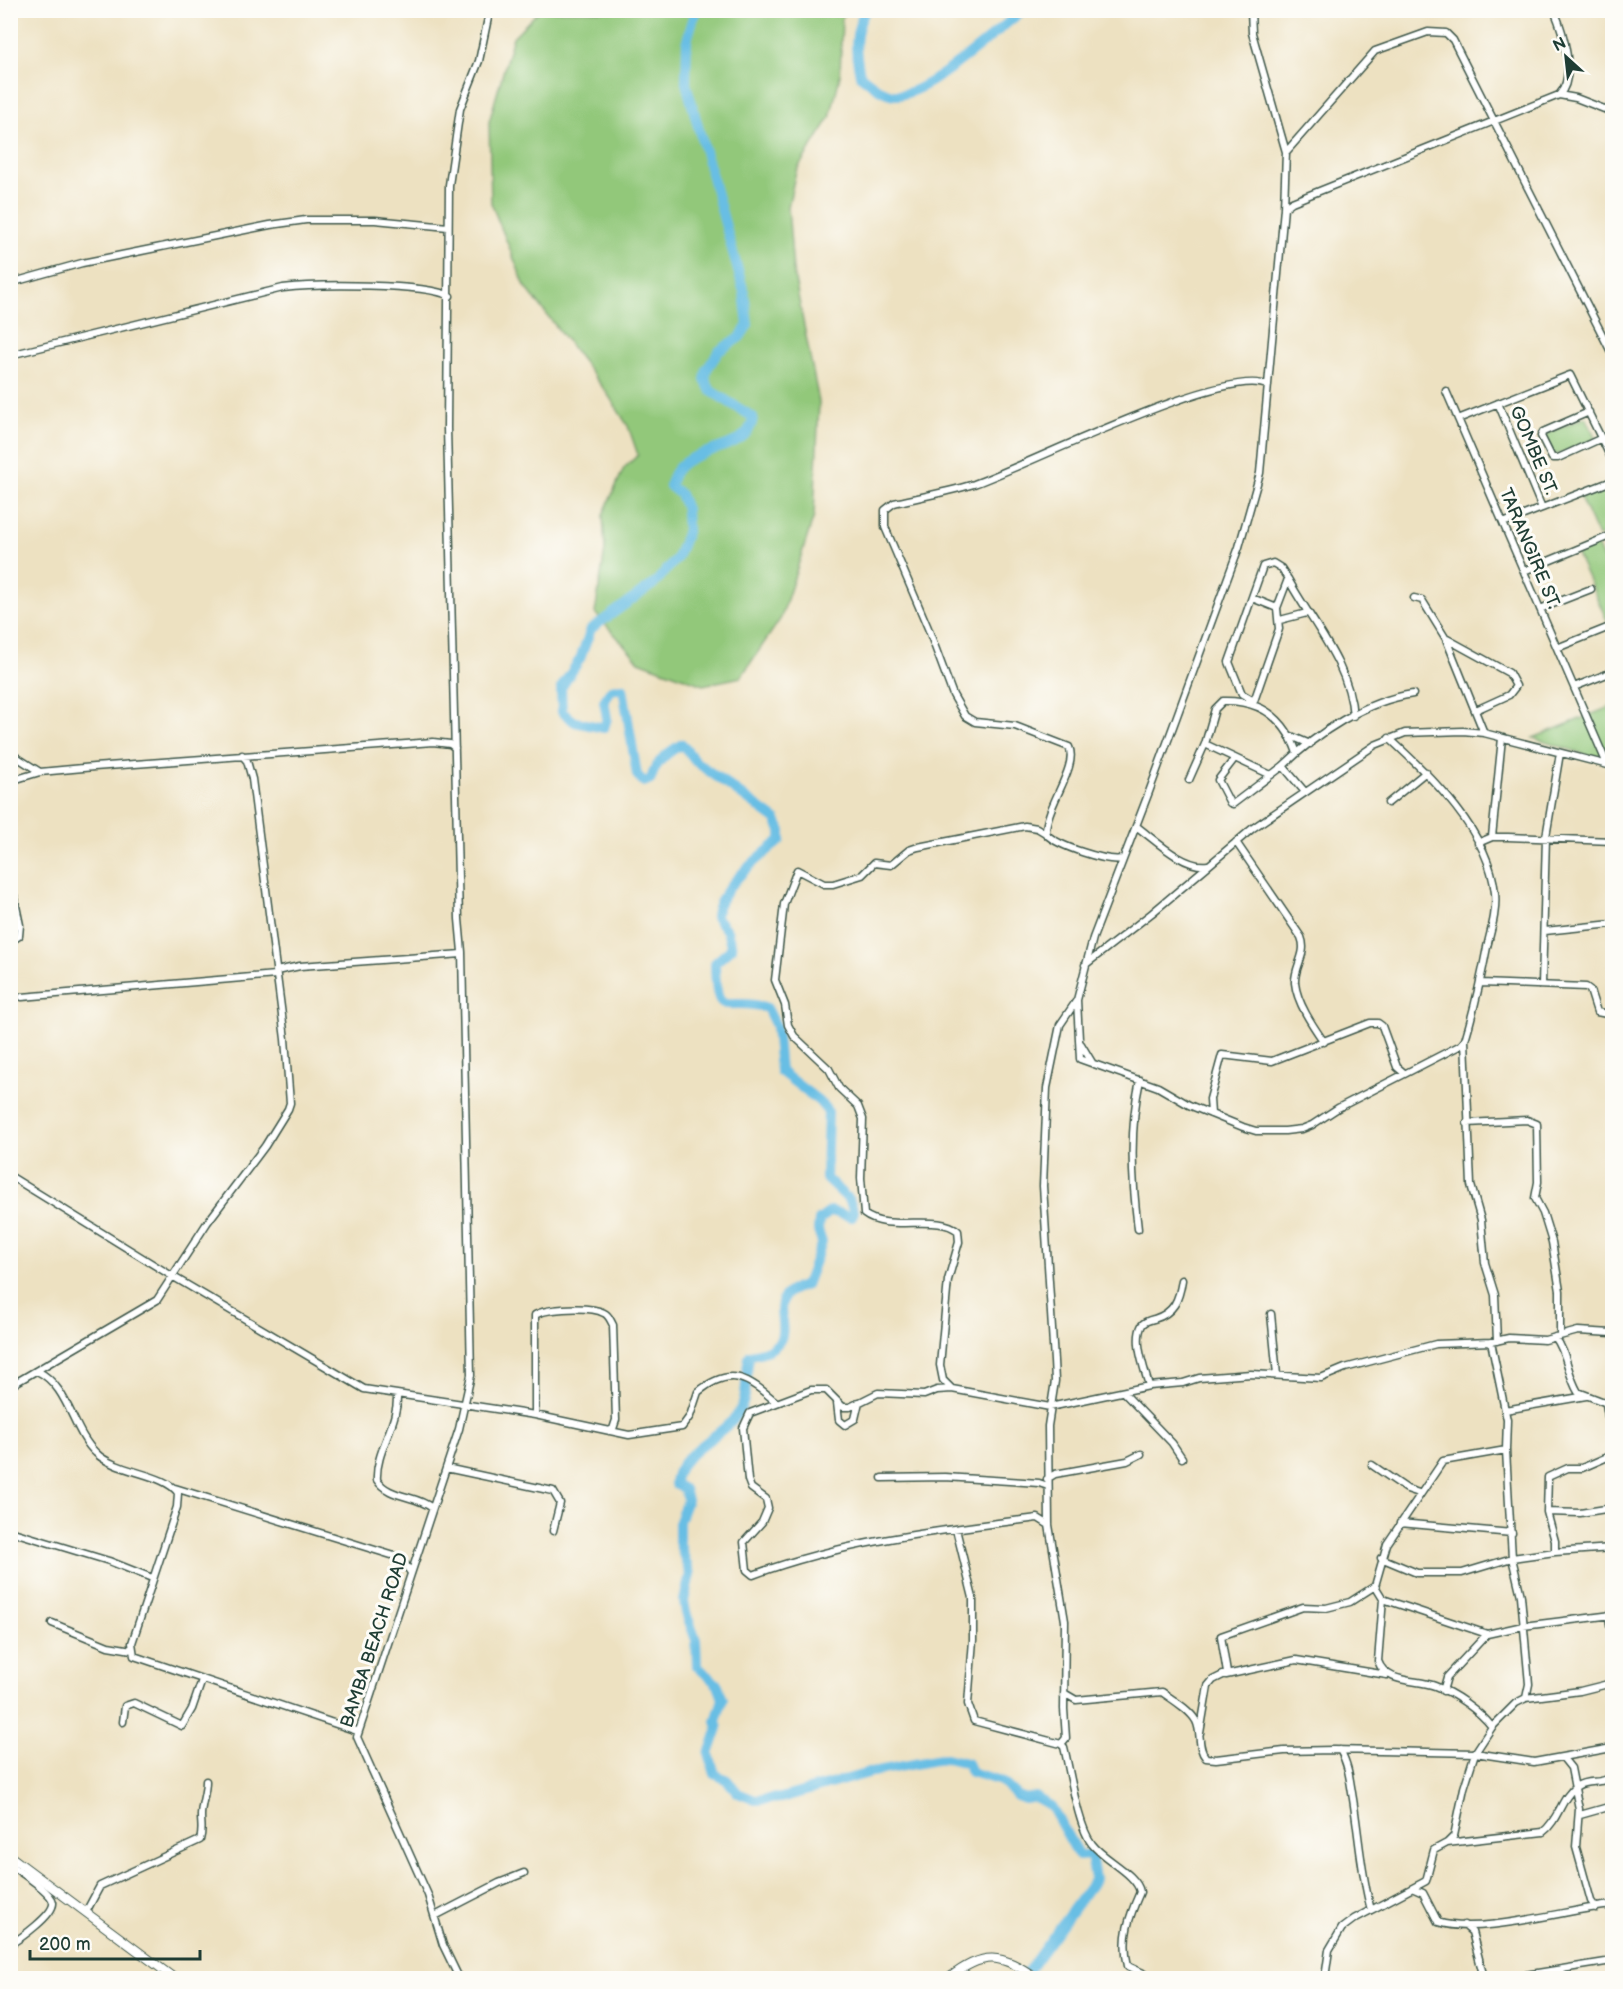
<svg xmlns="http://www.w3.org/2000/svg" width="1623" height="1989" font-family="'Balsamiq Sans',sans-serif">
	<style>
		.green { fill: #92c87a; stroke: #588257; stroke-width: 1.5 }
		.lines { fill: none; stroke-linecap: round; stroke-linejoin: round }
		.river { stroke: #67bee4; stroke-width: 10 }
		.minor-casing { stroke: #3e5649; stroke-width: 9 }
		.major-casing { stroke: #3e5649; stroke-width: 10 }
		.minor { stroke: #fff; stroke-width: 6 }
		.major { stroke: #fff; stroke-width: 8 }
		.labels { text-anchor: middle; stroke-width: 6; stroke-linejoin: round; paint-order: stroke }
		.street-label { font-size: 18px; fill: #1f3d34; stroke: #fdfcf7 }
	</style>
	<rect width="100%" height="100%" fill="#fdfcf7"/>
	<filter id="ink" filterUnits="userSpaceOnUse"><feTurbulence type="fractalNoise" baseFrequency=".0167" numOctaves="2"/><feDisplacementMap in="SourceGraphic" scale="12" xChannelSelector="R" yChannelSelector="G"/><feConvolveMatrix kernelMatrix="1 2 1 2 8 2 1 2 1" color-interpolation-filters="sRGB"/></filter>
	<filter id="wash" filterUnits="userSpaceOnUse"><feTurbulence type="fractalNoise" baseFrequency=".008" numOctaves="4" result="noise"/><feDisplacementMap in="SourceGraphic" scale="24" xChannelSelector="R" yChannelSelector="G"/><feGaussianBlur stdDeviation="1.35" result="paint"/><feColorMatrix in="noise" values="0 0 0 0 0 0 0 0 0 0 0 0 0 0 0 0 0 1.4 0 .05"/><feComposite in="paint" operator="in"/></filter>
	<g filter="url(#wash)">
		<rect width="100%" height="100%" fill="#ede1c1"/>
		<path class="green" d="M 539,11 L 847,11 L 842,17 L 840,76 L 830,118 L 796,171 L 788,207 L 793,270 L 819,402 L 814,516 L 781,618 L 741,677 L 703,685 L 639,661 L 595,613 L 605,550 L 603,515 L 624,468 L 638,455 L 628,426 L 607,393 L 525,286 L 491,203 L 489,122 L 513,37 Z
			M 1586,417 L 1596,439 L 1556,455 L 1552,454 L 1545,434 Z
			M 1612,485 L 1612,532 L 1598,537 L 1580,497 Z
			M 1596,543 L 1612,578 L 1612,623 L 1609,625 L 1576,552 Z
			M 1612,706 L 1612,763 L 1533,738 Z"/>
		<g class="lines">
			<path class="river" d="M 696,10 L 687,40 L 686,83 L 744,292 L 748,325 L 740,337 L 719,351 L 707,369 L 705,380 L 711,391 L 753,417 C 749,459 676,441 670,486 L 680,494 L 686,509 L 687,532 L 677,558 L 655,583 L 591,629 L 580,659 L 561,688 L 562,712 L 575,722 L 604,728 L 607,718 L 604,701 L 611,690 L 623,688 L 637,775 L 644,782 L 651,779 C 656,761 667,753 682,744 L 695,761 L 776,820 L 781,831 L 781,840 C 760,856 717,890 716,917 L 727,931 L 732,948 L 715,963 C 716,1026 726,994 767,1008 L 776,1026 L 780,1071 L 819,1101 L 828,1112 L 826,1178 L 849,1200 L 854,1211 L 852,1217 L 831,1211 L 819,1220 L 818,1230 L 822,1242 L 806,1285 C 798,1288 790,1289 785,1296 C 771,1317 804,1346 750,1355 C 744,1372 749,1394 740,1410 C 727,1435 675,1453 675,1484 L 684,1489 L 687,1500 L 679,1521 L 679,1542 L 690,1574 L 684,1601 L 686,1613 L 696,1640 L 697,1666 L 718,1685 L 723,1699 L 716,1721 L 718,1728 L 709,1754 L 715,1774 L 727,1780 L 738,1793 L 755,1800 L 781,1798 L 872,1772 L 946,1758 L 967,1763 L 971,1772 L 1001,1781 L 1017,1796 L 1025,1799 L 1035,1797 L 1051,1806 L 1079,1856 L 1091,1855 L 1095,1879 L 1023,1978
				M 866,10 C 853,32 855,51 860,75 C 869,82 883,95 896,95 C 926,96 997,31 1023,10"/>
		</g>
	</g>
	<g filter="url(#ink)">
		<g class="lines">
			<defs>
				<path id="minor" d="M 1251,10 L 1252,33 L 1286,152 L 1284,208 L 1260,473 L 1239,547 L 1149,792 L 1093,938 L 1077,1000 L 1080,1059 L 1158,1087 L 1189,1105 L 1243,1127 L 1256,1131 L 1285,1131 L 1302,1129 L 1312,1125 L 1338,1108 L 1461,1045 L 1465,1040 C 1474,1010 1481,979 1487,947 C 1491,930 1497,911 1495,893 C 1489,831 1432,778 1389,738
					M 1554,10 C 1563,31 1577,77 1559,95
					M 1286,152 L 1375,51 L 1428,32 L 1446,33 L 1453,40 L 1612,354
					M 1284,208 L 1292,202 L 1559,95 L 1576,98 L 1612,112
					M 10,283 L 82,263 L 270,225 L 306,220 L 375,220 L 448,227
					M 10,355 L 283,288 C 315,284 424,283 450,296
					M 1446,391 L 1607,764
					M 1498,403 L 1542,508
					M 1589,412 L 1543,432 L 1541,436 L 1552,458 L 1558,458 L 1602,438
					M 1458,419 L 1570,375 L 1612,460
					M 1503,523 L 1612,481
					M 1524,571 L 1612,535
					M 1252,598 L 1277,608
					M 1414,598 L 1422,600 L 1446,639 L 1484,733
					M 1540,609 L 1591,589
					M 1280,620 L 1307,613
					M 1447,639 L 1509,673 L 1516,686 L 1509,695 L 1476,710
					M 1557,648 L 1612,626
					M 1574,687 L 1612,672
					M 1254,701 L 1242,694 L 1229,662 L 1263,566 L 1273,563 L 1281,568 L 1288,579 C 1312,623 1350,665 1353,716
					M 1253,704 L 1279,629 L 1277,608 L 1288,579
					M 1291,736 L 1310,744
					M 1205,744 L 1271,775
					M 10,753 L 40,772
					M 1235,758 L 1218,780 L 1230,803 L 1233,804 L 1283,766
					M 1189,780 L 1205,744 L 1215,709 L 1223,701 C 1261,700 1285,718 1297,753
					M 10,781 L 40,772 L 94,767 L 433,742 L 450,744 L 455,748
					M 1305,792 L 1283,766 C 1317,733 1365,701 1413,694
					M 1388,803 L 1426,772
					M 1136,826 C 1154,839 1184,869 1208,865
					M 1492,837 L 1502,738
					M 1236,842 L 1301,937 C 1308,954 1294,966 1295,983 C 1297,1003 1313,1026 1324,1042
					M 1478,843 L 1492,837 L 1508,837 L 1612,841
					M 1122,859 C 1106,862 1058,846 1046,834 C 1044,808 1079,767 1069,747 L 1015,726 L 975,722 L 965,716 L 953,695 L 928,628 L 894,548 L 885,527 L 885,510 L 894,503 C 921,497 948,492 974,484 C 1024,467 1230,363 1268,386
					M 10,877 L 20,925 L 19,936 L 10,942
					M 1545,931 L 1612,924
					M 1085,965 L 1152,913 L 1253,828 L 1375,745 L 1405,733 L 1463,731 L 1484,733 L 1612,766
					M 276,971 L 300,966 L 462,954
					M 1481,983 L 1586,987 L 1590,990 L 1597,1012 L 1612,1015
					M 1542,985 L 1546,837 L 1560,753
					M 22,997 L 276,975
					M 1465,1040 L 1471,1185 L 1481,1220 L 1485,1263 L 1495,1295 L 1497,1341
					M 1081,1044 L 1093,1064
					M 1211,1114 L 1210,1099 L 1222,1055 L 1272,1061 L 1370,1023 L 1378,1023 L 1382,1026 L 1397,1067 L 1404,1073
					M 1467,1123 L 1527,1120 L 1537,1124 L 1538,1182 L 1535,1198 L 1543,1213 L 1552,1242 L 1560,1291 L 1560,1335
					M 10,1176 L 172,1276 L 364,1389 L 535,1415 L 629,1435 L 682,1427 L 690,1416 L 698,1392 C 731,1365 748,1378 776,1402
					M 1138,1229 C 1132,1180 1129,1129 1140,1080
					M 1271,1314 L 1277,1375
					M 1555,1337 C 1568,1354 1567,1374 1578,1392 L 1612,1405
					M 37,1371 C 69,1386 72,1431 96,1453 C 116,1473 165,1473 178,1493 L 177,1507 L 132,1643 L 134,1656 L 357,1731
					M 10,1386 L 157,1300 L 207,1223 L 265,1146 L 288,1109 L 290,1103 L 285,1039 L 252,779 L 247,761 L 242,755
					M 1149,1386 C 1145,1370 1133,1341 1142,1325 C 1145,1321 1150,1320 1154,1319 C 1174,1313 1179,1300 1182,1280
					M 952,1389 L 943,1380 L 940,1365 L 948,1280 L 959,1242 L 958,1231 C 938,1213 888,1233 864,1214 L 861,1178 L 863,1119 L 858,1106 L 839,1088 L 829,1069 L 794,1036 L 788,1025 L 785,1005 L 775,980 L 784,904 L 797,870 L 824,884 L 833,884 L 862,875 L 874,863 L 891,865 L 909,850 L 918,847 L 1025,826 L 1037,828 L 1047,834
					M 1124,1393 L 1172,1443 L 1182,1458
					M 397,1394 C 399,1424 375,1451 377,1480 C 388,1498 417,1495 432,1508
					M 837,1403 L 839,1420 L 845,1425 L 855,1419 L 859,1402
					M 1606,1404 L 1612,1441
					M 1505,1410 L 1586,1396
					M 535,1415 L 535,1315 C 547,1308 591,1306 604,1313 C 609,1315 610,1320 613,1325 L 616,1420 L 613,1429 L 609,1431
					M 1506,1450 L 1512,1558 L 1521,1596 L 1529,1684 L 1526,1698
					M 1372,1465 L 1407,1489 L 1419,1493
					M 446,1468 L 553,1491 L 560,1503 L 553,1531
					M 882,1478 L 945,1477 L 1039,1483 L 1048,1486
					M 1047,1479 L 1055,1474 L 1127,1461 L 1141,1454
					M 175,1488 L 401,1558 L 411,1573
					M 1547,1512 L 1580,1513 L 1612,1508
					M 1400,1523 L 1512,1533
					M 1049,1525 L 1038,1518 C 942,1530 844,1541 753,1575 L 747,1570 L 744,1542 L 762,1522 L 768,1508 L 766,1499 L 751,1488 L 748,1480 L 743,1428 L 750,1413 L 811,1390 L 826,1390 L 843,1407 L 850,1407 L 878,1393 L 924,1395 L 937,1390 L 952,1389 L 1050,1407 L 1149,1386 L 1183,1383 L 1199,1378 L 1251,1374 L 1321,1378 L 1345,1368 L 1436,1344 L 1491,1342 L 1509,1338 L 1545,1340 L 1578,1331 L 1612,1333
					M 956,1529 L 973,1598 L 973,1640 L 968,1704 L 974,1721 L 1061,1744 L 1066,1738 L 1064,1709 L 1065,1621 L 1049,1525 L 1048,1426 L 1055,1381 L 1054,1361 L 1043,1186 L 1047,1088 L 1060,1025 L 1077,1000
					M 10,1531 L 109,1561 L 152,1578
					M 1555,1552 L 1612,1548
					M 1381,1558 L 1417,1573 L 1462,1573 L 1512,1558 L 1555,1552 L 1555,1541 L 1547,1512 L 1548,1477 L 1568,1468 L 1582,1468 L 1612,1455
					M 1375,1586 L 1383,1599 L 1487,1634
					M 1383,1599 L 1378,1661 C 1386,1684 1416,1679 1435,1686 C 1454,1693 1480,1711 1492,1727
					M 1609,1616 L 1612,1641
					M 52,1623 L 108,1646 L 132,1650
					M 1226,1675 L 1296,1660 L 1387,1675
					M 1443,1691 L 1447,1677 L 1487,1634 L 1523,1626 L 1612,1615
					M 1064,1693 L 1076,1700 L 1162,1692 C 1173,1700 1189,1709 1196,1721 C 1202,1733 1197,1748 1206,1758 L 1216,1759 L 1284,1751 L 1333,1750 L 1475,1753 L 1534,1762 L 1612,1748
					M 123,1722 L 125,1706 L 134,1703 L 182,1726 L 192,1709 L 202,1680
					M 1200,1733 L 1208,1686 L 1213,1680 L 1227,1673 L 1221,1636 L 1303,1607 L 1326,1608 L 1350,1602 L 1375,1586 L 1387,1544 L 1443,1461 L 1506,1450 L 1507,1420 L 1491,1342
					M 1061,1744 L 1064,1747 C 1070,1771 1078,1827 1092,1844 C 1104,1860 1137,1874 1140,1892 C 1129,1917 1121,1938 1128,1966 L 1154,1978
					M 1340,1750 C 1349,1765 1350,1782 1353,1799 C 1359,1836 1361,1874 1371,1910
					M 1563,1758 L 1571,1768 L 1579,1809 L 1576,1847 L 1591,1901 L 1596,1908
					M 1580,1815 L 1612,1806
					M 1447,1843 L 1543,1832 C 1559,1820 1561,1797 1577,1786 C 1588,1778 1603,1786 1612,1775
					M 10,1865 C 20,1872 51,1891 53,1902 C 55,1914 20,1939 10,1944
					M 1414,1889 L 1423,1893 L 1438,1922 C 1478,1936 1569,1909 1612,1905
					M 86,1912 L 100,1886 L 200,1840 C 203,1831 201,1825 201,1816 C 201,1804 206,1794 206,1781
					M 435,1916 L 499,1883 L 524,1873
					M 1464,1925 L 1472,1932 L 1484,1978
					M 459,1978 L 443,1945 L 428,1895 L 357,1737 L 459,1429 L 471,1375 L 462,952 L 459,919 L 447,428 L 449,185 L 460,109 L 479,61 L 488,18 L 493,10
					M 1325,1978 L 1329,1950 L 1342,1928 L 1354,1919 L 1426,1881 L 1434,1850 L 1447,1843 L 1454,1836 L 1464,1788 L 1475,1753 L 1492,1727 L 1516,1703 L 1526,1698 L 1580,1691 L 1612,1683
					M 1506,1978 L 1612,1961"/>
				<path id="major" d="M 10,1856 L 174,1978
					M 949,1978 C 983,1951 1001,1953 1036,1978"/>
			</defs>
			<use href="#minor" class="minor-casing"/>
			<use href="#major" class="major-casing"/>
			<use href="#minor" class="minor"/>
			<use href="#major" class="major"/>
		</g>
	</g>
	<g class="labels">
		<g class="street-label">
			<text transform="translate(1534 450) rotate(67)" y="6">GOMBE ST.</text>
			<text transform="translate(1530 548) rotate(67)" y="6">TARANGIRE ST.</text>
			<text transform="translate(374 1640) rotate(-72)" y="6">BAMBA BEACH ROAD</text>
		</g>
	</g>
	<rect width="1623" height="1989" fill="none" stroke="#fdfcf7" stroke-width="36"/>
	<g transform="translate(1566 57) rotate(333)" stroke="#fdfcf7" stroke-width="4.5" paint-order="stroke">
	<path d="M0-4.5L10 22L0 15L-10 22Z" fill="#1f3d34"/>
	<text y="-9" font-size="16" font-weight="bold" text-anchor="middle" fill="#1f3d34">N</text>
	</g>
	<path d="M30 1950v9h170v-9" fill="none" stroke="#1f3d34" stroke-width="3"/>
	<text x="39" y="1950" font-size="18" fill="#1f3d34" stroke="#fdfcf7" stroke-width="4.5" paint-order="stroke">200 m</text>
</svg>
